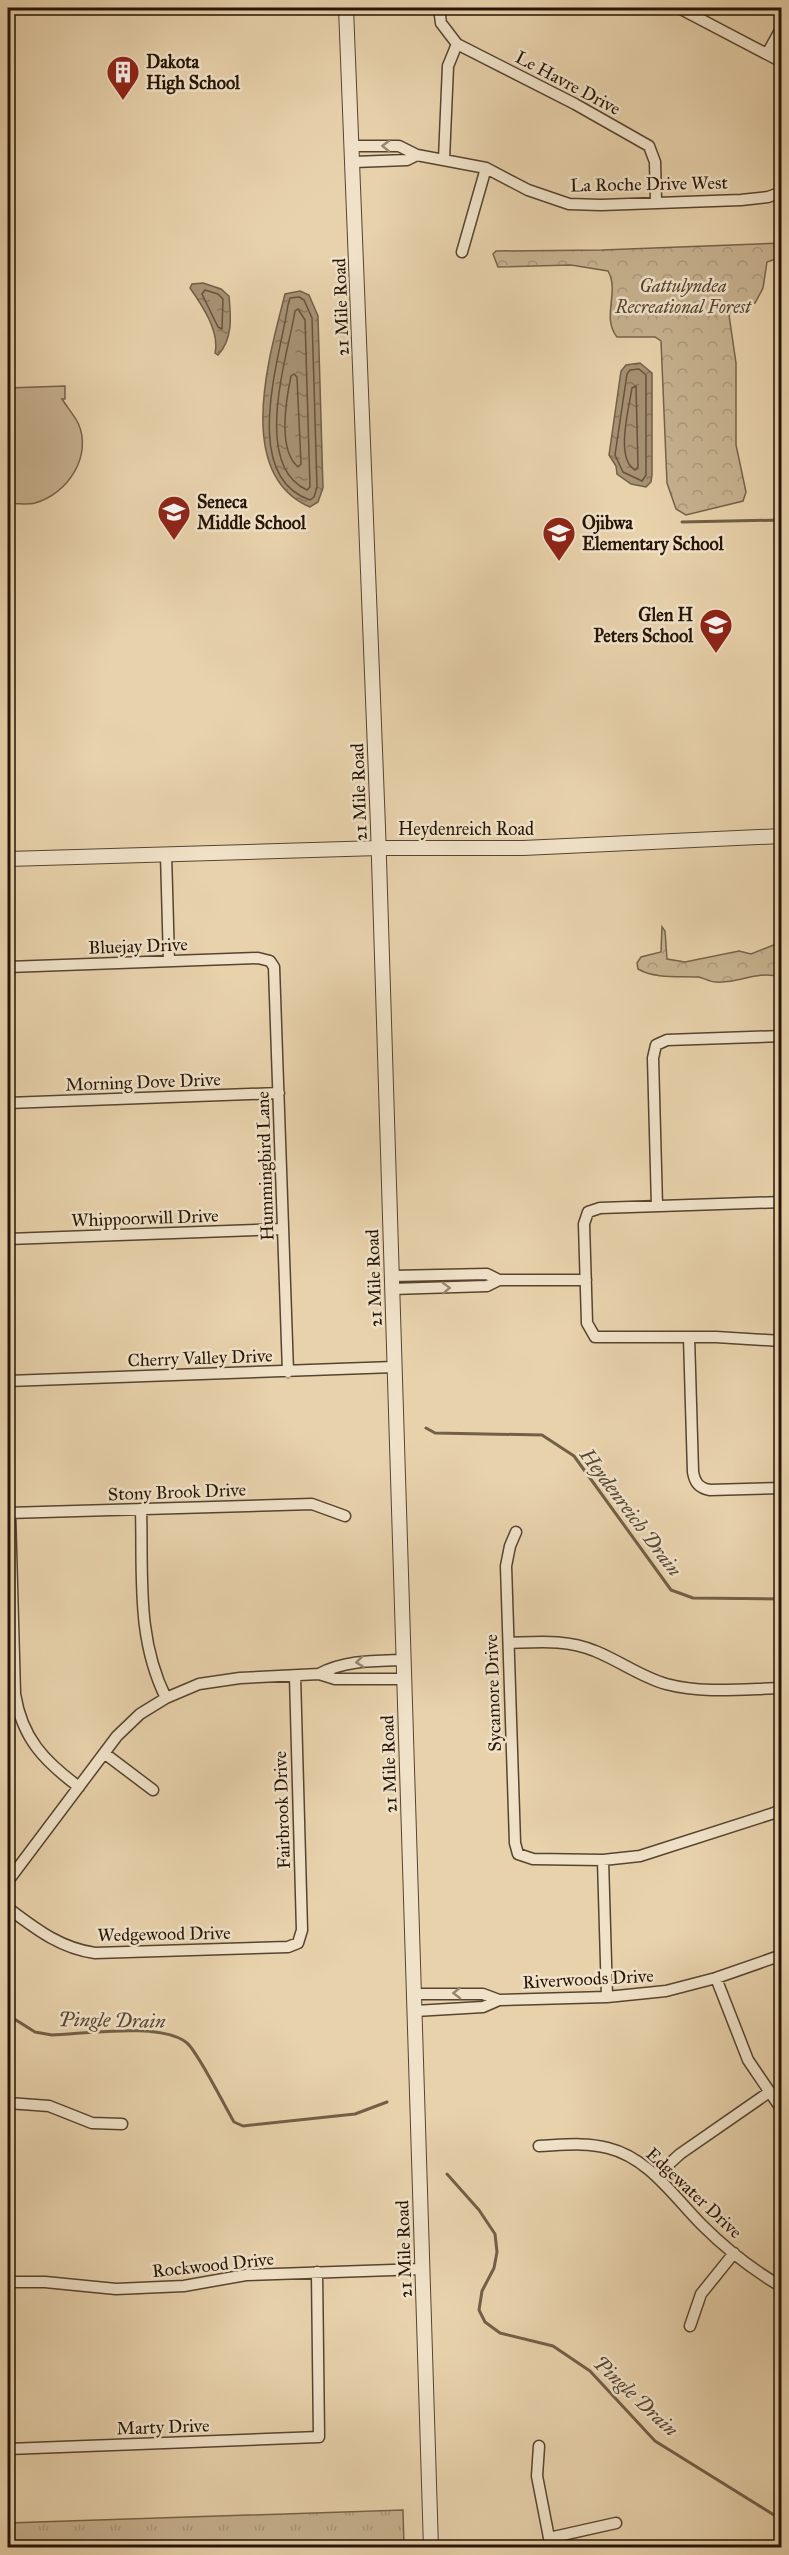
<svg xmlns="http://www.w3.org/2000/svg" width="789" height="2555" font-family="'IM FELL Great Primer',serif">
	<style>
		.forest { fill: url(#forest-crowns); stroke: #76634a; stroke-width: 1.5 }
		.park { fill: url(#park-tufts); stroke: #76634a; stroke-width: 1.5 }
		.pitch { fill: #c7b290; stroke: #76634a; stroke-width: 1.5 }
		.water { fill: url(#water-ripples); stroke: #725f47; stroke-width: 1.5 }
		.lines { fill: none; stroke-linecap: round; stroke-linejoin: round }
		.shore { stroke: #66523c; stroke-width: 1.5 }
		.stream { stroke: #725f47; stroke-width: 3 }
		.minor-casing { stroke: #56442f; stroke-width: 13 }
		.tertiary-casing { stroke: #56442f; stroke-width: 16 }
		.minor { stroke: #f0e2c9; stroke-width: 10 }
		.tertiary { stroke: #f0e2c9; stroke-width: 14 }
		.oneway { stroke: #958571 }
		.labels { text-anchor: middle; stroke-width: 5; stroke-linejoin: round; paint-order: stroke }
		.poi-label { font-size: 18px; font-weight: bold; fill: #251405; stroke: #f0e2c9; text-anchor: start }
		.street-label { font-size: 18px; fill: #251405; stroke: #f0e2c9 }
		.park-label { font-size: 18px; font-style: italic; fill: #56432f; stroke: #f0e2c9 }
		.water-label { font-size: 20px; font-style: italic; fill: #594631; stroke: #f0e2c9 }
	</style>
	<defs>
		<pattern id="forest-crowns" width="20" height="18" patternUnits="userSpaceOnUse" patternTransform="scale(1.5)"><rect width="20" height="18" fill="#c7b290"/><path d="M2 6a3 3 0 1 1 6 0M12 15a3 3 0 1 1 6 0" fill="none" stroke="#ab987b"/></pattern>
		<pattern id="park-tufts" width="24" height="20" patternUnits="userSpaceOnUse" patternTransform="scale(1.5)"><rect width="24" height="20" fill="#c7b290"/><path d="M3 7l-1-3M5 7V3M7 7l1-3M15 17l-1-3M17 17v-4M19 17l1-3" fill="none" stroke="#ab987b"/></pattern>
		<pattern id="water-ripples" width="26" height="14" patternUnits="userSpaceOnUse" patternTransform="scale(1.5)"><rect width="26" height="14" fill="#a69173"/><path d="M2 4q2-2 4 0t4 0M15 11q2-2 4 0t4 0" fill="none" stroke="#87755c"/></pattern>
	</defs>
	<rect width="100%" height="100%" fill="#e8d2ac"/>
	<filter id="stains"><feTurbulence type="fractalNoise" baseFrequency=".00333" numOctaves="4"/><feColorMatrix values="0 0 0 0 .2 0 0 0 0 .09 0 0 0 0 .02 0 0 0 .5 -.17"/></filter>
	<radialGradient id="worn" r=".72"><stop offset=".6" stop-color="#630" stop-opacity="0"/><stop offset="1" stop-color="#630" stop-opacity=".3"/></radialGradient>
	<path class="forest" d="M 781,243 L 781,257 L 767,262 L 763,288 L 755,303 L 732,308 L 729,315 L 736,363 L 736,445 L 746,492 L 743,501 L 686,515 L 676,509 L 667,483 L 661,341 L 655,337 L 617,337 C 601,317 620,292 608,271 L 571,265 L 498,267 L 493,254 L 496,251 L 602,250 Z
		M 662,927 L 665,931 L 667,959 L 685,962 L 739,951 L 751,954 L 781,942 L 781,977 C 755,970 740,984 716,982 C 710,982 704,978 698,977 C 678,976 655,979 638,969 L 637,963 L 641,957 L 661,952 Z"/>
	<path class="park" d="M 403,2510 L 404,2547 L 8,2547 L 8,2523 Z"/>
	<path class="pitch" d="M 65,386 L 65,399 L 62,399 C 67,407 74,415 78,423 C 93,455 68,494 35,503 C 27,505 16,503 8,504 L 8,388 Z"/>
	<path class="water" d="M 203,283 L 221,289 L 229,296 C 231,317 233,339 218,355 L 215,353 C 220,332 202,305 190,288 L 192,284 Z
		M 300,291 L 309,295 L 318,316 L 323,488 L 318,502 L 310,507 C 233,474 270,354 285,294 Z
		M 640,363 L 652,373 L 652,475 L 651,482 L 646,487 L 631,484 L 617,474 L 616,466 L 609,455 L 621,371 L 626,365 Z"/>
	<g class="lines">
		<path class="shore" d="M 205,290 L 218,294 L 223,299 L 222,329 L 218,327 L 202,294 Z
			M 299,297 L 304,300 L 312,318 L 317,487 L 314,497 L 310,500 C 239,476 281,355 288,305 L 290,298 Z
			M 298,309 L 305,320 L 310,487 L 307,490 C 251,464 288,355 295,311 Z
			M 639,369 L 646,375 L 646,475 L 642,481 L 623,472 L 615,455 L 627,374 L 630,370 Z
			M 294,374 L 297,377 L 301,464 L 298,467 C 277,449 286,400 291,376 Z
			M 636,386 L 638,467 L 635,470 C 615,459 629,408 632,388 Z"/>
		<path class="stream" d="M 682,522 L 782,520
			M 426,1428 L 435,1433 L 542,1435 L 574,1456 L 671,1590 L 693,1598 L 782,1599
			M 8,2015 L 35,2032 L 52,2035 C 85,2034 162,2022 187,2043 C 198,2052 225,2107 234,2122 L 243,2126 L 355,2114 L 387,2102
			M 447,2174 L 479,2210 L 495,2234 L 497,2252 L 494,2268 L 482,2291 L 479,2310 L 485,2322 L 500,2333 L 553,2346 L 590,2371 L 655,2441 L 782,2520"/>
		<defs>
			<path id="minor" d="M 439,8 L 441,23 L 457,44 L 575,104 L 649,146 L 655,162 L 656,201
				M 679,8 L 782,62
				M 767,54 L 782,27
				M 353,146 L 399,146 L 417,155 L 486,168 L 528,190 L 569,204 L 601,205 L 741,200 L 768,197 L 782,192
				M 444,159 L 448,66 L 457,44
				M 354,162 L 407,160 L 417,155
				M 462,252 L 486,168
				M 166,854 L 169,961
				M 8,967 L 258,958 L 270,961 L 274,967 L 288,1372
				M 8,1103 L 279,1093
				M 782,1202 L 600,1208 L 588,1212 L 584,1224 L 587,1323 L 595,1337 L 716,1337 L 782,1341
				M 657,1206 L 653,1058 L 656,1045 L 667,1040 L 782,1036
				M 8,1239 L 283,1229
				M 392,1276 L 487,1274 L 499,1280 L 586,1280
				M 392,1289 L 487,1286 L 499,1280
				M 689,1337 L 693,1472 C 695,1483 699,1488 710,1490 L 782,1488
				M 8,1381 L 394,1367
				M 141,1509 C 143,1575 136,1638 166,1698
				M 8,1513 L 312,1504 L 345,1516
				M 10,1513 L 15,1694 C 22,1738 44,1761 79,1787
				M 516,1532 L 510,1546 L 506,1566 L 515,1843 L 518,1854 L 533,1859 L 603,1860 L 640,1856 L 774,1813 L 782,1808
				M 509,1643 C 538,1642 567,1639 595,1651 C 620,1661 641,1677 666,1684 C 704,1694 743,1689 782,1688
				M 319,1674 C 345,1660 374,1661 404,1660
				M 104,1753 L 153,1790
				M 603,1860 L 607,1997
				M 8,1881 L 117,1736 L 140,1714 L 166,1698 L 199,1684 L 240,1678 L 319,1674 L 335,1679 L 404,1679
				M 8,1908 C 36,1929 60,1948 95,1953 L 288,1947 L 298,1943 L 302,1930 L 295,1676
				M 716,1978 L 748,2060 L 782,2110
				M 414,1994 L 483,1994 L 499,2000 L 607,1997 L 666,1991 L 716,1978 L 782,1955
				M 415,2011 L 483,2007 L 499,2000
				M 8,2103 L 49,2106 L 92,2123 L 122,2124
				M 539,2146 C 563,2145 585,2142 608,2148 C 649,2158 674,2197 702,2225 C 726,2249 753,2270 782,2287
				M 656,2176 L 680,2154 L 768,2093
				M 8,2282 L 45,2282 L 116,2289 L 184,2286 L 246,2275 L 422,2269
				M 690,2326 L 701,2294 L 734,2253
				M 539,2446 L 537,2476 L 551,2548
				M 8,2449 L 319,2437 L 317,2272
				M 549,2538 L 616,2523"/>
			<path id="tertiary" d="M 346,8 L 378,827 L 431,2548
				M 8,859 L 379,848 L 523,848 L 782,836"/>
		</defs>
		<use href="#minor" class="minor-casing"/>
		<use href="#tertiary" class="tertiary-casing"/>
		<use href="#minor" class="minor"/>
		<use href="#tertiary" class="tertiary"/>
	</g>
	<defs><path id="oneway-chevron" d="M-2-3.5L2.5 0L-2 3.5" fill="none" stroke-width="1.6" stroke-linecap="round" stroke-linejoin="round" transform="scale(1.5)"/></defs>
	<g class="oneway">
		<use href="#oneway-chevron" transform="translate(386 146) rotate(-179)"/>
		<use href="#oneway-chevron" transform="translate(446 1288) rotate(-2)"/>
		<use href="#oneway-chevron" transform="translate(360 1662) rotate(174)"/>
		<use href="#oneway-chevron" transform="translate(457 1993) rotate(179)"/>
	</g>
	<defs>
		<symbol id="building-pin" viewBox="-11 -11 22 30"><path d="M0 17L-7.5 6A9.5 9.5 0 1 1 7.5 6Z" fill="#8f2418" stroke="#f0e2c9"/><path d="M-4-6H4V6H1V3H-1V6H-4ZM-2.5-4.3h1.7v1.8h-1.7ZM.8-4.3h1.7v1.8H.8ZM-2.5-1h1.7V.8h-1.7ZM.8-1h1.7V.8H.8Z" fill="#fff"/></symbol>
		<symbol id="school-pin" viewBox="-11 -11 22 30"><path d="M0 17L-7.5 6A9.5 9.5 0 1 1 7.5 6Z" fill="#8f2418" stroke="#f0e2c9"/><path d="M0-5L7-2L0 1L-7-2ZM-4 1L0 2.5L4 1V4Q0 6-4 4Z" fill="#fff"/></symbol>
	</defs>
	<g fill-rule="evenodd">
		<use href="#building-pin" x="104" y="53" width="38" height="52"/>
		<use href="#school-pin" x="155" y="493" width="38" height="52"/>
		<use href="#school-pin" x="540" y="514" width="38" height="52"/>
		<use href="#school-pin" x="697" y="606" width="38" height="52"/>
	</g>
	<g class="labels">
		<g class="poi-label">
			<text x="146" y="68">Dakota<tspan x="146" dy="21">High School</tspan></text>
			<text x="197" y="508">Seneca<tspan x="197" dy="21">Middle School</tspan></text>
			<text x="582" y="529">Ojibwa<tspan x="582" dy="21">Elementary School</tspan></text>
			<text x="693" y="621" text-anchor="end">Glen H<tspan x="693" dy="21">Peters School</tspan></text>
		</g>
		<g class="street-label">
			<text transform="translate(568 83) rotate(28)" y="6">Le Havre Drive</text>
			<text transform="translate(649 184) rotate(-1)" y="6">La Roche Drive West</text>
			<text transform="translate(341 307) rotate(-92)" y="6">21 Mile Road</text>
			<text transform="translate(359 792) rotate(-92)" y="6">21 Mile Road</text>
			<text x="466" y="835">Heydenreich Road</text>
			<text transform="translate(138 946) rotate(-2)" y="6">Bluejay Drive</text>
			<text transform="translate(143 1082) rotate(-2)" y="6">Morning Dove Drive</text>
			<text transform="translate(265 1166) rotate(-92)" y="6">Hummingbird Lane</text>
			<text transform="translate(145 1218) rotate(-2)" y="6">Whippoorwill Drive</text>
			<text transform="translate(374 1278) rotate(-92)" y="6">21 Mile Road</text>
			<text transform="translate(200 1358) rotate(-2)" y="6">Cherry Valley Drive</text>
			<text transform="translate(177 1492) rotate(-2)" y="6">Stony Brook Drive</text>
			<text transform="translate(493 1693) rotate(-92)" y="6">Sycamore Drive</text>
			<text transform="translate(389 1764) rotate(-92)" y="6">21 Mile Road</text>
			<text transform="translate(282 1810) rotate(-92)" y="6">Fairbrook Drive</text>
			<text transform="translate(164 1934) rotate(-1)" y="6">Wedgewood Drive</text>
			<text transform="translate(588 1979) rotate(-3)" y="6">Riverwoods Drive</text>
			<text transform="translate(694 2193) rotate(43)" y="6">Edgewater Drive</text>
			<text transform="translate(404 2249) rotate(-92)" y="6">21 Mile Road</text>
			<text transform="translate(213 2265) rotate(-6)" y="6">Rockwood Drive</text>
			<text transform="translate(163 2427) rotate(-2)" y="6">Marty Drive</text>
		</g>
		<g class="park-label">
			<text x="683" y="292">Gattulyndea<tspan x="683" dy="21">Recreational Forest</tspan></text>
		</g>
		<g class="water-label">
			<text transform="translate(631 1512) rotate(53)" y="7">Heydenreich Drain</text>
			<text transform="translate(112 2020) rotate(1)" y="7">Pingle Drain</text>
			<text transform="translate(636 2396) rotate(43)" y="7">Pingle Drain</text>
		</g>
	</g>
	<rect width="789" height="2555" fill="none" stroke="#e8d2ac" stroke-width="30"/>
	<rect x="9" y="9" width="771" height="2537" fill="none" stroke="#251405" stroke-width="3"/>
	<rect x="15" y="15" width="759" height="2525" fill="none" stroke="#251405" stroke-width="1.5"/>
	<rect width="100%" height="100%" filter="url(#stains)"/>
	<rect width="100%" height="100%" fill="url(#worn)"/>
</svg>
